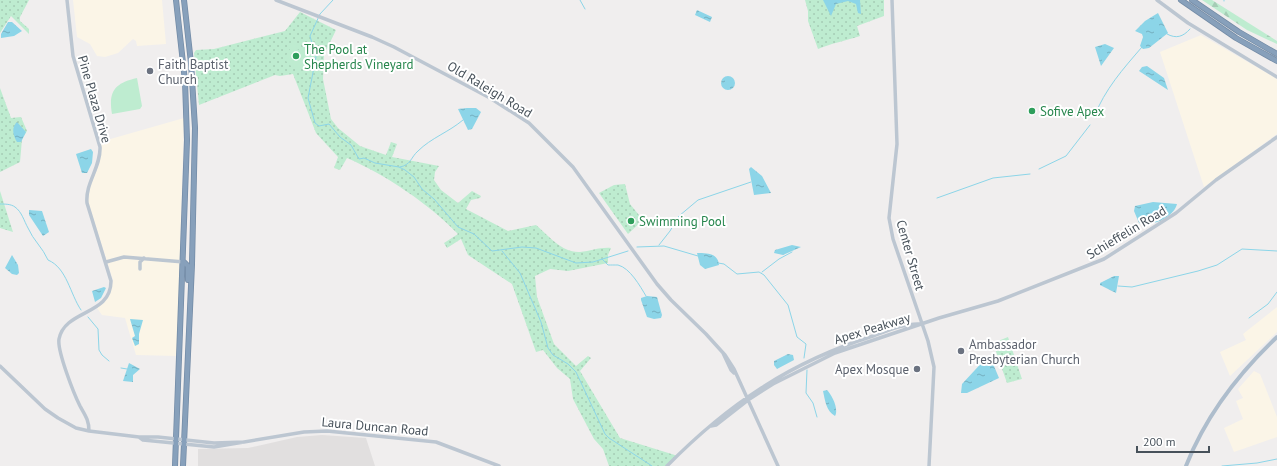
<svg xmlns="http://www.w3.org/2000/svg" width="1277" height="466" font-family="'PT Sans',sans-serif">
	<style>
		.commercial { fill: #fbf5e7 }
		.education { fill: #e1dfdf }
		.forest { fill: url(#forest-firs) }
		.park { fill: url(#park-dots) }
		.garden { fill: #beecd0 }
		.water { fill: url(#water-ripples) }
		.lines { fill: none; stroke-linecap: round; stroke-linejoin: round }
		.stream { stroke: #8cd5e8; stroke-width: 1 }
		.highway-casing { stroke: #738ba6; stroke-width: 6 }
		.secondary { stroke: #bcc6d1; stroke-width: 3.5 }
		.primary { stroke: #aebdcc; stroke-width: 4 }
		.highway { stroke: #87a0bb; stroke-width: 4.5 }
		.leisure-dot { fill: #2e9e5b; stroke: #fff; stroke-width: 1.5 }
		.worship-dot { fill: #6b7280; stroke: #fff; stroke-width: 1.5 }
		.labels { text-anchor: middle; stroke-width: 4; stroke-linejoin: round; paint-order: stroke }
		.leisure-label { font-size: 13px; fill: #27864d; stroke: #fff; text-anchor: start }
		.worship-label { font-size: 13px; fill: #5b616d; stroke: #fff; text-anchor: start }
		.street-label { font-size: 13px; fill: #47515a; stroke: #fff }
	</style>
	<defs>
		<pattern id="forest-firs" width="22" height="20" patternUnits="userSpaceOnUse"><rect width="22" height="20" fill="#beecd0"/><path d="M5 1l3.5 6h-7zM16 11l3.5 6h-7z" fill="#a5ccb5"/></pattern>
		<pattern id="park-dots" width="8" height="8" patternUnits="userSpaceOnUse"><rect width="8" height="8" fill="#beecd0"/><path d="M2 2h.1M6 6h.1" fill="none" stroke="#a5ccb5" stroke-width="1.8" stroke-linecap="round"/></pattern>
		<pattern id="water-ripples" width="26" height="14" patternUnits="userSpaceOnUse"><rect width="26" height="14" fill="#8cd5e8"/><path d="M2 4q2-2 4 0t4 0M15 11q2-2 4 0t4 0" fill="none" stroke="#74afbf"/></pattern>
	</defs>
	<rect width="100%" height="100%" fill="#f0eeee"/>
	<path class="commercial" d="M 73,0 L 162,0 L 166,44 L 137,46 L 136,41 L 133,39 L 118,53 L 105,57 L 97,56 L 90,44 L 77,37 Z
		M 1201,35 L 1277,79 L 1277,134 L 1204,187 L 1160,52 Z
		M 184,118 L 177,356 L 136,355 L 125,318 L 102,315 L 97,308 L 104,303 L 110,294 L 113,280 L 88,202 L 90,187 L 99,164 L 100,142 Z
		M 1277,307 L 1277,332 L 1230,376 L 1220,352 L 1246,340 L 1243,334 Z
		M 1254,371 L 1260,374 L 1277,417 L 1277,437 L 1234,452 L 1224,428 L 1243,419 L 1236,401 L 1243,398 L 1238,389 Z"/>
	<path class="education" d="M 322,435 L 366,438 L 375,466 L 198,466 L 198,449 L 248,448 L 297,437 Z"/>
	<path class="forest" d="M 1202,0 L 1212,0 L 1277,41 L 1277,44 L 1247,30 Z"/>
	<path class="park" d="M 0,0 L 29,0 L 20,17 L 20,21 L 29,29 L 29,34 L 11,16 L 0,33 Z
		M 805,0 L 884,0 L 884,16 L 857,26 L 860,36 C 845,41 832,43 818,49 L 808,21 L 808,11 Z
		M 300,12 L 336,30 L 324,55 L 323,79 L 331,119 L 338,128 L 360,146 L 386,155 L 391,142 L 397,144 L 392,157 L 439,166 L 435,172 L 434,180 L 441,190 L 458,203 L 472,191 L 481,196 L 480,198 L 471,200 L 466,209 L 508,231 L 536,225 C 549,236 562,253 580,252 C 591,251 600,247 611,248 L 608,255 L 608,263 L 568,271 L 550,269 L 535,276 L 537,297 L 554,344 L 576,366 L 588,356 L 591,358 L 580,371 L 620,438 L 678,456 L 665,466 L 609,466 L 603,449 L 594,439 L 573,399 L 570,379 L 557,368 L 543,350 L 536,352 L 512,284 L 468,255 L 461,239 L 447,248 L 444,243 L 458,234 C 429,204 386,175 347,158 L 340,170 L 334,168 L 338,157 L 316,133 L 293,74 L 280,76 L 275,75 L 199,105 L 194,53 L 196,50 L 214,49 L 285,31 Z
		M 0,88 L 11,118 L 21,117 L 27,131 L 22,139 L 20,162 L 0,172 Z
		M 625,184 L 630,204 L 643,220 L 628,234 L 599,193 L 614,185 Z
		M 0,191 L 13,232 L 0,228 Z
		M 1008,337 L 1022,379 L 1007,383 L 993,343 Z"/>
	<path class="garden" d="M 296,44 L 297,49 L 303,52 L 307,59 L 306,65 L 298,68 L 291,66 L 284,59 L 290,49 L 289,45 Z
		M 137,78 L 142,106 L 140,109 L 112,114 C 108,91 115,83 137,78 Z"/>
	<path class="water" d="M 823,0 L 860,0 L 861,14 L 858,13 L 856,4 L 848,1 L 836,4 L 831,16 Z
		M 697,10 L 712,17 L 710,22 L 695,15 Z
		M 1158,13 L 1168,33 L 1149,48 L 1143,49 L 1140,46 L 1143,37 L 1142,34 L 1135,31 L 1145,21 Z
		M 8,22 L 12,22 L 22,31 L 14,36 L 1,38 L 1,34 Z
		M 1105,44 L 1114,48 L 1101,66 L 1095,47 Z
		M 1147,66 L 1164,78 L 1168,90 L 1139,71 L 1142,67 Z
		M721 83a7 7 0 1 1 14 0a7 7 0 1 1-14 0Z
		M 467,108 L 476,108 L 481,112 L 472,129 L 468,130 L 458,109 Z
		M 17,122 L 26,132 L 21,142 L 17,142 C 13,135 11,128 17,122 Z
		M 91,149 L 93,152 L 92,163 L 87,173 L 82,173 L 76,154 Z
		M 751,167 L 762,176 L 771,193 L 754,195 L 749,169 Z
		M 1153,202 L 1177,204 C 1174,217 1151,228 1139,223 L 1134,211 L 1135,206 Z
		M 29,210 L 42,211 L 49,232 L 43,236 L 29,215 Z
		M 792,245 L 801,247 L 783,255 L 774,253 L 775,250 Z
		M 697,253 C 707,253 718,253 719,265 L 705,269 L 700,265 Z
		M 12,255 L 18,265 L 19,273 L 17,275 L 12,274 L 5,268 Z
		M 1114,276 L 1119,276 L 1116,293 L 1100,285 L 1100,283 Z
		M 104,287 L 106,288 L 101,298 L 95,302 L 92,291 Z
		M 647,296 L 657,297 L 662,315 L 661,318 L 654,319 L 647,317 L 641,300 L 641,298 Z
		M 130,319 L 143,320 L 139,334 L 139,344 L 135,346 L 132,338 L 135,336 Z
		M 788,354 L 793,355 L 794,360 L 777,369 L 774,365 L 774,361 Z
		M 987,357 L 991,359 L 999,378 L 967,393 L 961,393 L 962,384 Z
		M 129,363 L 140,369 L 133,375 L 133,382 L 123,381 Z
		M 827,390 C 832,395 839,409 835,416 C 826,411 825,400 823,391 Z"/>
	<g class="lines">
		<path class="stream" d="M 333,0 L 320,14 L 310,36 L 316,57 L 308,98 L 315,123 L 319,126 L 329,124 L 340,137 L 351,145 L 359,159 L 364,158 L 375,163 L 399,167 L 405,170 L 414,177 L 422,189 L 434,199 L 458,227 L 474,234 L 492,251 L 522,247 L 536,248 L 576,263 L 593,262 L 628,251
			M 580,0 L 585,9
			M 1224,1 L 1224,0
			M 1167,34 C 1176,39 1183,37 1190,29
			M 1094,117 C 1105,89 1123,69 1142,47
			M 400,167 C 411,165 411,157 418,151 C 431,138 449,132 463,120
			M 1039,169 L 1066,156 L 1090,125
			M 937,198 L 993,178 L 1030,174
			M 0,204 C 5,204 11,204 15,207 C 22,212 24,221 28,228 C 33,240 43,248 48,260 C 67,268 70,294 81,310
			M 659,245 L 670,231 L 679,216 L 698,200 L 751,182
			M 637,247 L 664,246 L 698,256
			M 502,251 L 520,273 L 541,322 L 548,348 L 553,355 L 568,364 L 576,372 L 605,434 L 609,438 L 652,466
			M 602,259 L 608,265 C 611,265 614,265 618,265 C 630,268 640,286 646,296
			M 718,263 L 724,264 L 737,274 L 759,272 L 764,275 L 788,305 L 797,337 L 806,344 L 804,358
			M 762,272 L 779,259 L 792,252
			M 1118,286 L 1132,287 L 1198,271 L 1217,265 L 1242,249 L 1277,251
			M 88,317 L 98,329 L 99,350 L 102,355 L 109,361
			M 1249,318 L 1268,304 L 1277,292
			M 121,368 L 127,369
			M 807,370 L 806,393 L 813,403 L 817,417
			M 1222,466 L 1257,463 L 1277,459"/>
		<defs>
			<path id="highway" d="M 1181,0 L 1236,38 L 1277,61
				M 1192,0 L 1239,32 L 1277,54
				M 184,262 L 188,266 L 188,280
				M 175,466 L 187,140 L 185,81 L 176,0
				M 183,466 L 192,264 L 195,128 L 191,63 L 184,0"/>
		</defs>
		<use href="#highway" class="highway-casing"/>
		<path class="secondary" d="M 67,0 L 73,56 L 100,147 C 101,167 85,183 87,203 L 111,281 C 111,316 65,309 59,339 C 57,351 74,394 80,406 C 85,415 89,420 89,431
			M 276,0 L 372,37 L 394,47 L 490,98 L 529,123 L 573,167 L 657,284 L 671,300 L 706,334 L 725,355 L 734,369 L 778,466
			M 892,0 L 897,144 L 889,218 L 893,239 L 928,341 L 934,367 L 929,466
			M 1157,0 L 1188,23 L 1277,77
			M 106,262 L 124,257 L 184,262
			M 140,269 L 140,262 L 144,258
			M 723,353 L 731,370 L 734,373
			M 0,366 L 45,409 L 58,418 L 76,428 L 89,431 L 139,437 L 158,437 L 214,443 L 245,442
			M 711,426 L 716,425 L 748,400 L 773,384 L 835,353 L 939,318 L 998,301 L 1104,259 L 1176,213 L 1216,180 L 1277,137
			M 139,437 L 143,440 L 214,447 L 304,432 L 327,431 L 436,442 L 499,466
			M 667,466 C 727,405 790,362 873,336 C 887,331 905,323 920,324"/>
		<path class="primary" d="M 1186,466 C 1206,415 1238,374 1277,337"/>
		<use href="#highway" class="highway"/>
	</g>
	<g class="leisure-dot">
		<circle cx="296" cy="56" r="4"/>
		<circle cx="1032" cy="111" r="4"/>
		<circle cx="631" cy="221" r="4"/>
	</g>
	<g class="worship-dot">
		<circle cx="150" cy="71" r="4"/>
		<circle cx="961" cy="351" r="4"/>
		<circle cx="917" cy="369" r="4"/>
	</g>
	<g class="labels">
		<g class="leisure-label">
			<text x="304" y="54">The Pool at<tspan x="304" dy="15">Shepherds Vineyard</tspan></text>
			<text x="1040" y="116">Sofive Apex</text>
			<text x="639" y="226">Swimming Pool</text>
		</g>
		<g class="worship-label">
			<text x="158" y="69">Faith Baptist<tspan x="158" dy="15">Church</tspan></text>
			<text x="969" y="349">Ambassador<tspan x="969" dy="15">Presbyterian Church</tspan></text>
			<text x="909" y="374" text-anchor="end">Apex Mosque</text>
		</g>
		<g class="street-label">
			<text transform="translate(490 89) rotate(31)" y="5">Old Raleigh Road</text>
			<text transform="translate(95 99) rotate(74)" y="5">Pine Plaza Drive</text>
			<text transform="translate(1126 232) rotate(-31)" y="5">Schieffelin Road</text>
			<text transform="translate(911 255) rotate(74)" y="5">Center Street</text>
			<text transform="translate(872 328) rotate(-17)" y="5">Apex Peakway</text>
			<text transform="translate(375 426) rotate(5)" y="5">Laura Duncan Road</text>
		</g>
	</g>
	<path d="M1137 446v6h72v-6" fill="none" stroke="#47515a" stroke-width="2"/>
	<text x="1143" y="446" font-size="12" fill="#47515a" stroke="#ffffff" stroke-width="3" paint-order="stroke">200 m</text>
</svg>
